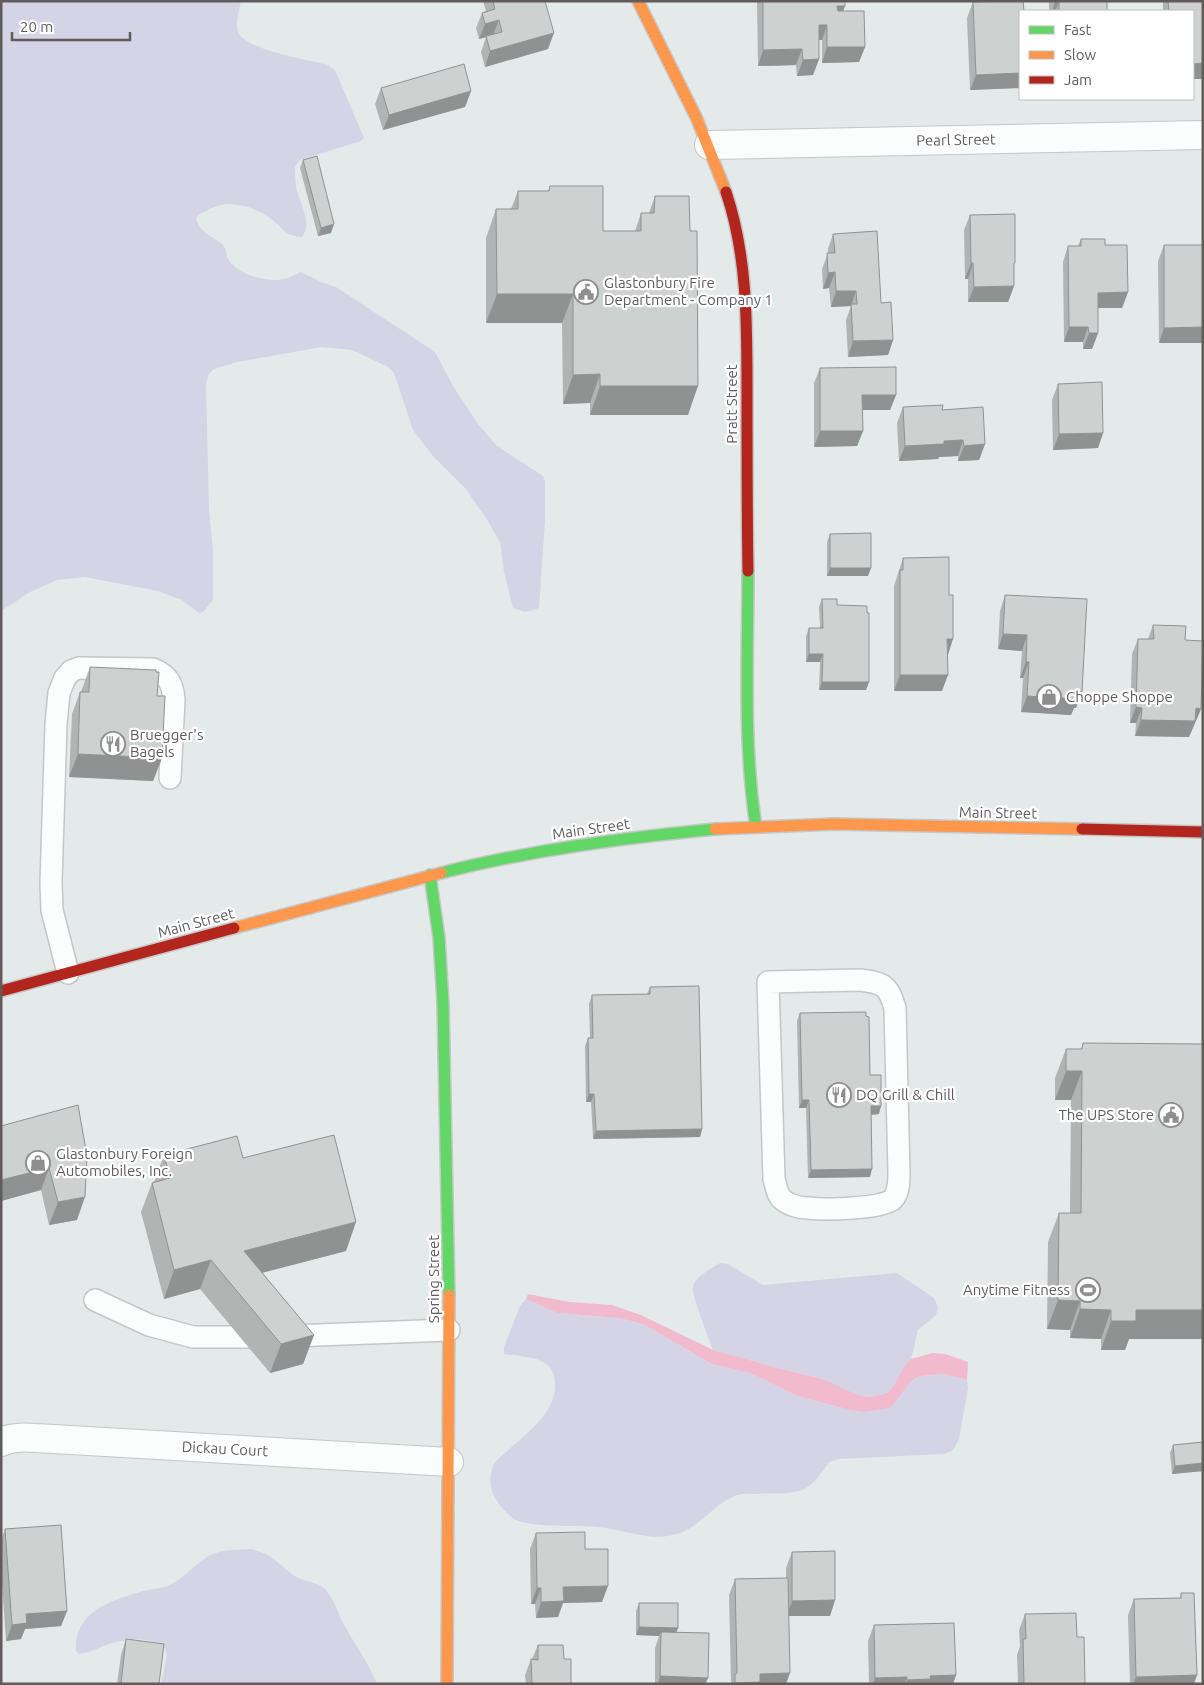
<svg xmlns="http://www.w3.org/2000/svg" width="1204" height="1685" font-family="Ubuntu,sans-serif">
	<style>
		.green { fill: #d5d3e6 }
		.water { fill: #f1bbcd }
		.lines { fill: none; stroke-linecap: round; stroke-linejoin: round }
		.lane-casing { stroke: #c5c6c6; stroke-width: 24 }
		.street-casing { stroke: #c5c6c6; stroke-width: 30 }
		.fast-casing { stroke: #c7c7c8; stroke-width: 14 }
		.slow-casing { stroke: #c7c7c8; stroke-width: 14 }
		.jam-casing { stroke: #c7c7c8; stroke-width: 14 }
		.lane { stroke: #fbfcfc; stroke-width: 21 }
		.street { stroke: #fbfcfc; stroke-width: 28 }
		.fast { stroke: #63d668; stroke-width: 11 }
		.slow { stroke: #ff974d; stroke-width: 11 }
		.jam { stroke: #b3261e; stroke-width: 11 }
		.wall { fill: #b0b4b3 }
		.shaded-wall { fill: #909292 }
		.building { fill: #cdd1d0; stroke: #909292 }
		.labels { text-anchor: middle; stroke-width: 4.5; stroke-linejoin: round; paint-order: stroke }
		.street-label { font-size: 15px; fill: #625b5c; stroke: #fff }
		.poi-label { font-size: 15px; fill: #625b5c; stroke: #fff; text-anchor: start }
	</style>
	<rect width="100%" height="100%" fill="#e4eaea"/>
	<path class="green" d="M 1,1 L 241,1 C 239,11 235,23 238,32 C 245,50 310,60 328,65 L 335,70 L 364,138 L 361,141 L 300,160 L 295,167 C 295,173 295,180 296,187 C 299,202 313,223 302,237 C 283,236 284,228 270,218 C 254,207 231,199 212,208 C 206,211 201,212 196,218 C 199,235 218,237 225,248 C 227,251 226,256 228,259 C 236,274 268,283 283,279 C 289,278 296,274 301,272 L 321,282 L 336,287 L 435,352 L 453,386 L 478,424 L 497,446 L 543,476 L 545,481 L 545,521 L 539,608 L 525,612 L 513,608 L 504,572 L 500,542 L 486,518 L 465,488 L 433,456 L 413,430 L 394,373 L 388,367 L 352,350 L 322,347 L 237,362 L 214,369 L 209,374 L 206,383 L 209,510 L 213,549 L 213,600 L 203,612 L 199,613 L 182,600 L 158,591 L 85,577 L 57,580 L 30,592 L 1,611 Z
		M 720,1263 L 728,1264 L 763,1285 L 897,1273 L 934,1298 L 938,1307 L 936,1315 L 918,1330 L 911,1359 L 906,1363 L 894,1385 L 887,1393 L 870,1397 L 858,1395 L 823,1379 L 778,1368 L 713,1350 C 709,1338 691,1295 693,1286 C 696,1276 711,1269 720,1263 Z
		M 526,1299 L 557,1313 L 619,1318 L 643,1324 L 712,1364 L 750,1373 L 797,1396 L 850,1410 L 864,1412 L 893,1405 L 911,1381 L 920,1376 L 944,1374 L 967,1380 L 968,1388 L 959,1439 L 953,1450 L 944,1454 L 839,1459 L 829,1462 C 806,1498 798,1492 759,1494 C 752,1494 743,1493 737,1495 C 714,1503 701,1527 677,1534 C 652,1542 624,1530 599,1527 C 576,1525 536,1528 516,1520 C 512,1518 508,1514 504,1510 C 492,1497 487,1484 493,1466 C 495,1461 502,1456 506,1452 C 525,1434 556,1414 555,1384 C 555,1356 526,1357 504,1354 L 504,1347 L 520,1306 Z
		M 251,1549 C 270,1553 278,1563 293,1575 C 302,1582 317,1581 325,1589 C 334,1599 337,1611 343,1623 C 354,1643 368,1662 377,1684 L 161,1684 L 167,1656 L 165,1648 C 148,1637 132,1638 112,1643 C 101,1646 91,1653 79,1654 L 76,1651 C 74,1613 108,1601 140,1592 C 149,1589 161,1589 170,1585 C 186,1577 197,1561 213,1554 C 225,1549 239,1550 251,1549 Z"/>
	<path class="water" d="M 528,1294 L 569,1302 L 612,1305 L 641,1315 L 713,1350 L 778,1368 L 823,1379 L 858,1395 L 870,1397 L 887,1393 L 894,1385 L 906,1363 L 911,1359 L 932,1353 L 945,1354 L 968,1362 L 967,1380 L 944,1374 L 920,1376 L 911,1381 L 893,1405 L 888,1408 L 864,1412 L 850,1410 L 797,1396 L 750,1373 L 712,1364 L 643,1324 L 619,1318 L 557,1313 L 526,1299 Z"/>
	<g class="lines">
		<defs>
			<path id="lane" d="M 68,973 L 52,910 L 51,883 L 56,724 L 59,693 L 65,678 L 71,671 L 79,668 L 153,669 C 168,675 173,684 174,700 L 170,778
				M 860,980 C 884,983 888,985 895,1008 L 899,1173 C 899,1182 899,1192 893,1199 C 883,1209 824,1210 808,1208 C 800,1208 789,1205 783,1200 C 777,1195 776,1186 774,1179 L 768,982 Z
				M 95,1300 L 149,1325 L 193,1337 L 265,1337 L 449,1330"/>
			<path id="street" d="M 709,145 L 1203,135
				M 1,1442 C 12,1437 24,1437 36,1438 L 449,1462"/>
			<path id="fast" d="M 748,571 C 748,656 743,743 756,827
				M 441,873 C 531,850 623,838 715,829
				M 430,875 L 439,938 L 443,1003 L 449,1295"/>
			<path id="slow" d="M 638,1 L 696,117 L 726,192
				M 715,829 L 834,824 L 1082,829
				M 234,928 L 441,873
				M 447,1684 L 449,1295"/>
			<path id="jam" d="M 726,192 C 748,257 747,328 747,396 C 747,454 747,513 748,571
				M 1082,829 L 1203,832
				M 1,991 L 234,928"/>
		</defs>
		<use href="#lane" class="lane-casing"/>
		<use href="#street" class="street-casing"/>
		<use href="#fast" class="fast-casing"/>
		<use href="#slow" class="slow-casing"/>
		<use href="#jam" class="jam-casing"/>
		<use href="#lane" class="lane"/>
		<use href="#street" class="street"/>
		<use href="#fast" class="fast"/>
		<use href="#slow" class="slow"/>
		<use href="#jam" class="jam"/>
	</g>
	<path class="wall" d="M 483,1 L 545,1 L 548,49 L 485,67 L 481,52 L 486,37 L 479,39 L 476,28 L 482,13 L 486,11 Z
		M 757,1 L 845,1 L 845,6 L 843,11 L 865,47 L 859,62 L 822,63 L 822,40 L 819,40 L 819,59 L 813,75 L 797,76 L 796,65 L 758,66 Z
		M 1049,1 L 1107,1 L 1107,11 L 1049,11 Z
		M 1163,1 L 1203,1 L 1203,79 L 1193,79 L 1193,11 L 1163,11 Z
		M 973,2 L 1020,11 L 1020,88 L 970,90 L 967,18 Z
		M 381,88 L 471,91 L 465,107 L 383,130 L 375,104 Z
		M 303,160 L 331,233 L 318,236 L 300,168 Z
		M 550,186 L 603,231 L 635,231 L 641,213 L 649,213 L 655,196 L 688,415 L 590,415 L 590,403 L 563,404 L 562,323 L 486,323 L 486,238 L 496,209 L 511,209 L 518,191 L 548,191 Z
		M 970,215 L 1014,267 L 1014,286 L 1008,302 L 968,302 L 968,279 L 965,279 L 964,230 Z
		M 833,234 L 881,303 L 893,340 L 888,355 L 848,357 L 846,320 L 851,306 L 831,307 L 829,288 L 823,289 L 822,269 L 828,253 L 828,249 Z
		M 1081,239 L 1105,245 L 1128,292 L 1122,308 L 1098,308 L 1098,333 L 1092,349 L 1083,349 L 1083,342 L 1064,342 L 1063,262 L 1068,246 L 1078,246 Z
		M 1164,245 L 1203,245 L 1203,343 L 1159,343 L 1158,261 Z
		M 820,368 L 896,395 L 890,410 L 863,410 L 863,431 L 857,446 L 814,447 L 814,383 Z
		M 1058,384 L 1103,433 L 1098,448 L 1053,450 L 1052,400 Z
		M 903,407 L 942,410 L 985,444 L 979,460 L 958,461 L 958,456 L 939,457 L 938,459 L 899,461 L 897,423 Z
		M 830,534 L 868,576 L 827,576 L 827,542 Z
		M 903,558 L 948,655 L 942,691 L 894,691 L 894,586 Z
		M 1005,595 L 1082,692 L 1076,708 L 1074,708 L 1071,715 L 1021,712 L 1023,678 L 1020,678 L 1022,651 L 998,649 L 1000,611 Z
		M 822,599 L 837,605 L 869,682 L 866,690 L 819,690 L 820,662 L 806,662 L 806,636 L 809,628 L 820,628 L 819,607 Z
		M 1153,625 L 1185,640 L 1201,709 L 1189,737 L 1135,736 L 1136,723 L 1130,723 L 1132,654 L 1138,639 L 1148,639 Z
		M 90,667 L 157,696 L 162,758 L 153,781 L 69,777 L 72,714 L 80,692 L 81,692 L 82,689 Z
		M 650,987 L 702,1129 L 700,1137 L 593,1139 L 591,1102 L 586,1102 L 585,1046 L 588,1038 L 590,1038 L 589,1004 L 592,995 L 647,994 Z
		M 800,1013 L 870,1075 L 879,1114 L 871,1115 L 870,1177 L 808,1178 L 806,1108 L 799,1108 L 797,1021 Z
		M 1083,1043 L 1129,1339 L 1125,1350 L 1101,1350 L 1101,1339 L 1070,1338 L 1070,1330 L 1047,1329 L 1048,1242 L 1059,1213 L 1070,1213 L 1071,1100 L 1055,1100 L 1055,1078 L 1066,1049 L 1081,1049 Z
		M 78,1105 L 77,1220 L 49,1225 L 41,1190 L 1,1201 Z
		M 164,1155 L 243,1158 L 346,1251 L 262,1273 L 314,1335 L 303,1364 L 270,1373 L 200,1289 L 164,1299 L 141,1212 L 152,1183 L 154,1182 Z
		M 1203,1442 L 1203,1471 L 1172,1474 L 1170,1453 L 1173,1445 Z
		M 5,1529 L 67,1611 L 61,1626 L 25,1629 L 21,1639 L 6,1641 L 1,1569 L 1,1540 Z
		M 536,1533 L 585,1549 L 602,1602 L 563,1603 L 558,1617 L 536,1618 L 535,1604 L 531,1604 L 530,1549 Z
		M 792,1552 L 835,1600 L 830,1616 L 789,1616 L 786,1684 L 731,1684 L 729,1595 L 735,1579 L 786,1578 L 786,1568 Z
		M 1181,1593 L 1194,1684 L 1130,1684 L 1128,1615 L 1134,1599 L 1180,1598 Z
		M 639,1603 L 678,1628 L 676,1632 L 708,1678 L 705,1684 L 655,1684 L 655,1648 L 659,1636 L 636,1635 L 636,1611 Z
		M 1025,1614 L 1077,1637 L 1085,1684 L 1018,1684 L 1017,1655 L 1020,1646 L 1019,1630 Z
		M 874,1625 L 956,1675 L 953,1684 L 869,1684 L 868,1641 Z
		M 126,1639 L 159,1684 L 117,1684 L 121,1655 Z
		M 538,1645 L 564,1659 L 571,1684 L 526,1684 L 525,1675 L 531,1659 L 532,1659 Z"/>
	<path class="shaded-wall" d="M 1055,1 L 1059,2 L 1055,11 L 1052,11 Z
		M 837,6 L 845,6 L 839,22 Z
		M 499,20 L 493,35 L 479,39 L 485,24 Z
		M 819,25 L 827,25 L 822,40 L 813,40 Z
		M 554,33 L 548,49 L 485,67 L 490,51 Z
		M 827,47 L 865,47 L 859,62 L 822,63 Z
		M 802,49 L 796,65 L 758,66 L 763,50 Z
		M 819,59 L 813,75 L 797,76 L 803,60 Z
		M 1203,63 L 1203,79 L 1193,79 L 1193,64 Z
		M 1020,73 L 1020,88 L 970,90 L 976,75 Z
		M 471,91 L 465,107 L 383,130 L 389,115 Z
		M 334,224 L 331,233 L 318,236 L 321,228 Z
		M 971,263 L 973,263 L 968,279 L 965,279 Z
		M 835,272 L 829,288 L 823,289 L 828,273 Z
		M 1014,286 L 1008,302 L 968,302 L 974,287 Z
		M 836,291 L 856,291 L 851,306 L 831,307 Z
		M 1128,292 L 1122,308 L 1092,308 L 1098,293 Z
		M 497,294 L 573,294 L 562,323 L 486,323 Z
		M 1069,327 L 1088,327 L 1083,342 L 1064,342 Z
		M 1203,327 L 1203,343 L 1159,343 L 1164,328 Z
		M 1089,333 L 1098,333 L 1092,349 L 1083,349 Z
		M 893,340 L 888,355 L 848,357 L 853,341 Z
		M 600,374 L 590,403 L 563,404 L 573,375 Z
		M 600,386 L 698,386 L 688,415 L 590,415 Z
		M 862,395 L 896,395 L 890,410 L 857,410 Z
		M 820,431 L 863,431 L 857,446 L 814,447 Z
		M 1103,433 L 1098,448 L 1053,450 L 1059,434 Z
		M 963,440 L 958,456 L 939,457 L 938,459 L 899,461 L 905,446 L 944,441 Z
		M 985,444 L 979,460 L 958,461 L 964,446 Z
		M 830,568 L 871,568 L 868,576 L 827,576 Z
		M 1003,634 L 1027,635 L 1022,651 L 998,649 Z
		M 947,639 L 953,639 L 948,655 Z
		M 809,654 L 823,654 L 820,662 L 806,662 Z
		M 1026,662 L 1029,662 L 1023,678 L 1020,678 Z
		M 900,675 L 948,675 L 942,691 L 894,691 Z
		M 822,682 L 869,682 L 866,690 L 819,690 Z
		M 1078,692 L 1082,692 L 1076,708 L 1074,708 L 1071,715 L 1021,712 L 1027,696 Z
		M 1136,707 L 1142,708 L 1136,723 L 1130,723 Z
		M 1196,708 L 1201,709 L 1189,737 L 1135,736 L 1141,720 Z
		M 78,754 L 162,758 L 153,781 L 69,777 Z
		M 1066,1071 L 1082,1071 L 1071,1100 L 1055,1100 Z
		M 589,1094 L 594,1094 L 591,1102 L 586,1102 Z
		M 802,1100 L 809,1100 L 806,1108 L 799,1108 Z
		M 871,1106 L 881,1106 L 879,1114 L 868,1115 Z
		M 702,1129 L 700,1137 L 593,1139 L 596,1131 Z
		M 49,1168 L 41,1190 L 1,1201 L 1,1180 Z
		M 872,1169 L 870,1177 L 808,1178 L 811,1170 Z
		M 85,1197 L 77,1220 L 49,1225 L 58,1202 Z
		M 356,1222 L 346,1251 L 234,1280 L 244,1251 Z
		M 211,1260 L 200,1289 L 164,1299 L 174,1270 Z
		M 1058,1300 L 1080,1301 L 1070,1330 L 1047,1329 Z
		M 1080,1309 L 1111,1310 L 1101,1339 L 1070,1338 Z
		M 1136,1310 L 1203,1310 L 1203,1339 L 1129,1339 L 1125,1350 L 1101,1350 L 1111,1321 Z
		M 314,1335 L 303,1364 L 270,1373 L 281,1344 Z
		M 1203,1463 L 1203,1471 L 1172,1474 L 1175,1466 Z
		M 608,1586 L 602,1602 L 563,1603 L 558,1617 L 536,1618 L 541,1602 L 563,1587 Z
		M 537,1588 L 541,1588 L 535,1604 L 531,1604 Z
		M 835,1600 L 830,1616 L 787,1616 L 792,1601 Z
		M 67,1611 L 61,1626 L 25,1629 L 21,1639 L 6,1641 L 12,1625 L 26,1614 Z
		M 639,1627 L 678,1628 L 675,1636 L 661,1632 L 659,1636 L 636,1635 Z
		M 790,1673 L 786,1684 L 735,1684 L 760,1674 Z
		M 956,1675 L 953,1684 L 906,1684 L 907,1680 L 930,1676 Z
		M 1197,1675 L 1194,1684 L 1133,1684 L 1136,1677 Z
		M 660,1676 L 708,1678 L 705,1684 L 658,1684 Z
		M 907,1677 L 905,1684 L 873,1684 L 875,1678 Z"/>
	<path class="building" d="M 493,1 L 545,1 L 554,33 L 490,51 L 486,36 L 502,32 L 499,20 L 485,24 L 482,13 L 495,9 Z
		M 763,1 L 845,1 L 845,6 L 837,6 L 838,11 L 864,11 L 865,47 L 827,47 L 827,25 L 819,25 L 819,59 L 803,60 L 802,49 L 763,50 Z
		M 999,1 L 1023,1 L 1024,11 L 1020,11 L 1020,73 L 976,75 L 973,2 Z
		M 1055,1 L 1107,1 L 1107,11 L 1059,11 L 1059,2 Z
		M 1168,1 L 1203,1 L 1203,63 L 1193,64 L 1193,11 L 1169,11 Z
		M 464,64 L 471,91 L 389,115 L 381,88 Z
		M 317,156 L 334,224 L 321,228 L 303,160 Z
		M 550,186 L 603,186 L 603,231 L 641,231 L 641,213 L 654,213 L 655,196 L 689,196 L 690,231 L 697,231 L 698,386 L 600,386 L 600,374 L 573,375 L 573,294 L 497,294 L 496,209 L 518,209 L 518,191 L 549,191 Z
		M 1015,214 L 1015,263 L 1014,263 L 1014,286 L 974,287 L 973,263 L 971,263 L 970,215 Z
		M 877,231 L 881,303 L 891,302 L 893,340 L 853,341 L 851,304 L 857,304 L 856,291 L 836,291 L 835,272 L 828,273 L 827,253 L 835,253 L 833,234 Z
		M 1081,239 L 1105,239 L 1105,245 L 1127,245 L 1128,292 L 1098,293 L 1098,333 L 1089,333 L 1088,327 L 1069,327 L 1068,246 L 1081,246 Z
		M 1164,245 L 1203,245 L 1203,327 L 1164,328 Z
		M 896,367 L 896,395 L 862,395 L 863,431 L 820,431 L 820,368 Z
		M 1102,382 L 1103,433 L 1059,434 L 1058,384 Z
		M 943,405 L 942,410 L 983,407 L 985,444 L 964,446 L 963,440 L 944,441 L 944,444 L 905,446 L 903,407 Z
		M 871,533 L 871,568 L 830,568 L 830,534 Z
		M 949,557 L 949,595 L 953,595 L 953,639 L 947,639 L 948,675 L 900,675 L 900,570 L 903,570 L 903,558 Z
		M 1005,595 L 1087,599 L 1082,692 L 1078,692 L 1077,699 L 1027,696 L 1029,662 L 1026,662 L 1027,635 L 1003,634 Z
		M 822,599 L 837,599 L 837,605 L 867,606 L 867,613 L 869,613 L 869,682 L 822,682 L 823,654 L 809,654 L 809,628 L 823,628 Z
		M 1153,625 L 1186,626 L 1185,640 L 1203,641 L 1201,709 L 1196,708 L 1195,721 L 1141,720 L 1142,708 L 1136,707 L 1138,639 L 1154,639 Z
		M 90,667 L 156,670 L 156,672 L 159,672 L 157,696 L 165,696 L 162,758 L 78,754 L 80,692 L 89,692 Z
		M 699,986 L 702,1129 L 596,1131 L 594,1094 L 589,1094 L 588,1038 L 593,1038 L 592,995 L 650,994 L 650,987 Z
		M 866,1012 L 866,1016 L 869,1017 L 870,1075 L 881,1075 L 881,1106 L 871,1106 L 872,1169 L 811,1170 L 809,1100 L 802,1100 L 800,1013 Z
		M 1083,1043 L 1203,1044 L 1203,1310 L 1136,1310 L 1136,1321 L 1111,1321 L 1111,1310 L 1080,1309 L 1080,1301 L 1058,1300 L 1059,1213 L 1081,1213 L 1082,1071 L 1066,1071 L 1066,1049 L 1082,1049 Z
		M 78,1105 L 87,1156 L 85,1197 L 58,1202 L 49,1168 L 1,1180 L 1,1126 Z
		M 334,1135 L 356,1222 L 244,1251 L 314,1335 L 281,1344 L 211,1260 L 174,1270 L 152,1183 L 170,1178 L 164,1155 L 237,1136 L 243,1158 Z
		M 1203,1442 L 1203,1463 L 1175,1466 L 1173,1445 Z
		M 61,1525 L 67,1611 L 26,1614 L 27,1623 L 12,1625 L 5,1529 Z
		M 585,1532 L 585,1549 L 608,1549 L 608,1586 L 563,1587 L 564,1601 L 541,1602 L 541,1588 L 537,1588 L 536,1533 Z
		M 835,1551 L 835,1600 L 792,1601 L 792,1552 Z
		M 788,1578 L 790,1673 L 760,1674 L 760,1682 L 735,1683 L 735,1674 L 737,1673 L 735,1579 Z
		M 1181,1593 L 1194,1593 L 1197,1675 L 1136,1677 L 1134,1599 L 1181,1598 Z
		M 639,1603 L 678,1603 L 678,1628 L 639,1627 Z
		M 1076,1613 L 1077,1637 L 1084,1637 L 1085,1684 L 1024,1684 L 1023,1639 L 1026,1639 L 1025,1614 Z
		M 954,1623 L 956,1675 L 930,1676 L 931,1679 L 907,1680 L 907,1677 L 875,1678 L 874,1625 Z
		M 661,1632 L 709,1633 L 708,1678 L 660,1676 Z
		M 126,1639 L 164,1644 L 159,1684 L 121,1684 Z
		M 538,1645 L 563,1645 L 564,1659 L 571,1659 L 571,1684 L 532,1684 L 531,1659 L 538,1660 Z"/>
	<defs>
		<symbol id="civic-ring" viewBox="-11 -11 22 22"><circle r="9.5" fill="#fff" stroke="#908d8e" stroke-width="1.5"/><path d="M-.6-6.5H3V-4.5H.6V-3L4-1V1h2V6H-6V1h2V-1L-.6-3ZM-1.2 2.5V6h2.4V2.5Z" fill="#908d8e"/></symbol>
		<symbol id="shop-ring" viewBox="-11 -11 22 22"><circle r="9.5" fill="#fff" stroke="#908d8e" stroke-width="1.5"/><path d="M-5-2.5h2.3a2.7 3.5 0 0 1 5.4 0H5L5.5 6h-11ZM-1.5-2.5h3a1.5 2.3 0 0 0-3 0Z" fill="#908d8e"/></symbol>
		<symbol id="restaurant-ring" viewBox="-11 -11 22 22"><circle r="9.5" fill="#fff" stroke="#908d8e" stroke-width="1.5"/><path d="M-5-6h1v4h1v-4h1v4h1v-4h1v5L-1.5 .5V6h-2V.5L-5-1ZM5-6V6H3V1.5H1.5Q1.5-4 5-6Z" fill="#908d8e"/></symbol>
		<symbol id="stadium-ring" viewBox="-11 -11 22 22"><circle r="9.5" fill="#fff" stroke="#908d8e" stroke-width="1.5"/><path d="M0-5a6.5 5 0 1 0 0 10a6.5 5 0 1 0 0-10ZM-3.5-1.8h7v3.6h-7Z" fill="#908d8e"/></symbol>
	</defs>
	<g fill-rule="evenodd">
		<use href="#civic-ring" x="572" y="278" width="28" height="28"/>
		<use href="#shop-ring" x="1035" y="683" width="28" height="28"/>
		<use href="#restaurant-ring" x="99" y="730" width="28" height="28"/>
		<use href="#restaurant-ring" x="825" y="1081" width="28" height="28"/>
		<use href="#civic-ring" x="1157" y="1101" width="28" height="28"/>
		<use href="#shop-ring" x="24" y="1149" width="28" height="28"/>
		<use href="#stadium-ring" x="1074" y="1276" width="28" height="28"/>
	</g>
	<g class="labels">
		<g class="street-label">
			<text transform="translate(956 140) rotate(-1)" y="5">Pearl Street</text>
			<text transform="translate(732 404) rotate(-90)" y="5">Pratt Street</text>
			<text transform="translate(998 813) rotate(1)" y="5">Main Street</text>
			<text transform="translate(591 829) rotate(-8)" y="5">Main Street</text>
			<text transform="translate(196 923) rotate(-15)" y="5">Main Street</text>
			<text transform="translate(434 1279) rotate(-90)" y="5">Spring Street</text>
			<text transform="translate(225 1449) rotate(3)" y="5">Dickau Court</text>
		</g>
		<g class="poi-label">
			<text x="604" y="288">Glastonbury Fire<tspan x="604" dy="17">Department - Company 1</tspan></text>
			<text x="1066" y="702">Choppe Shoppe</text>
			<text x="130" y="740">Bruegger's<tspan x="130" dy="17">Bagels</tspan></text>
			<text x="856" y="1100">DQ Grill &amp; Chill</text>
			<text x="1154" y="1120" text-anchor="end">The UPS Store</text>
			<text x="56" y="1159">Glastonbury Foreign<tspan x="56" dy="17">Automobiles, Inc.</tspan></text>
			<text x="1070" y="1295" text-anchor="end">Anytime Fitness</text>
		</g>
	</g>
	<rect width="1204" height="1685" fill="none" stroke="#625b5c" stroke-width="5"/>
	<rect x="1019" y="10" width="175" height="90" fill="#ffffff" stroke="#c0bdbe"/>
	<rect x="1029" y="26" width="25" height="8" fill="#63d668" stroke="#c0bdbe"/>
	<text x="1064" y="35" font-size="15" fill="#625b5c">Fast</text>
	<rect x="1029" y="51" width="25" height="8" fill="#ff974d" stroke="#c0bdbe"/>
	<text x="1064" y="60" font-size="15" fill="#625b5c">Slow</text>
	<rect x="1029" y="76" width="25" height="8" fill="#b3261e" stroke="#c0bdbe"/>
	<text x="1064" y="85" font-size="15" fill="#625b5c">Jam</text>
	<path d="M12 32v8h118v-8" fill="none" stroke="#625b5c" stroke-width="2.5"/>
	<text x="20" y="32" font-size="15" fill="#625b5c" stroke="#ffffff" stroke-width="4" paint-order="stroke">20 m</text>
</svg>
